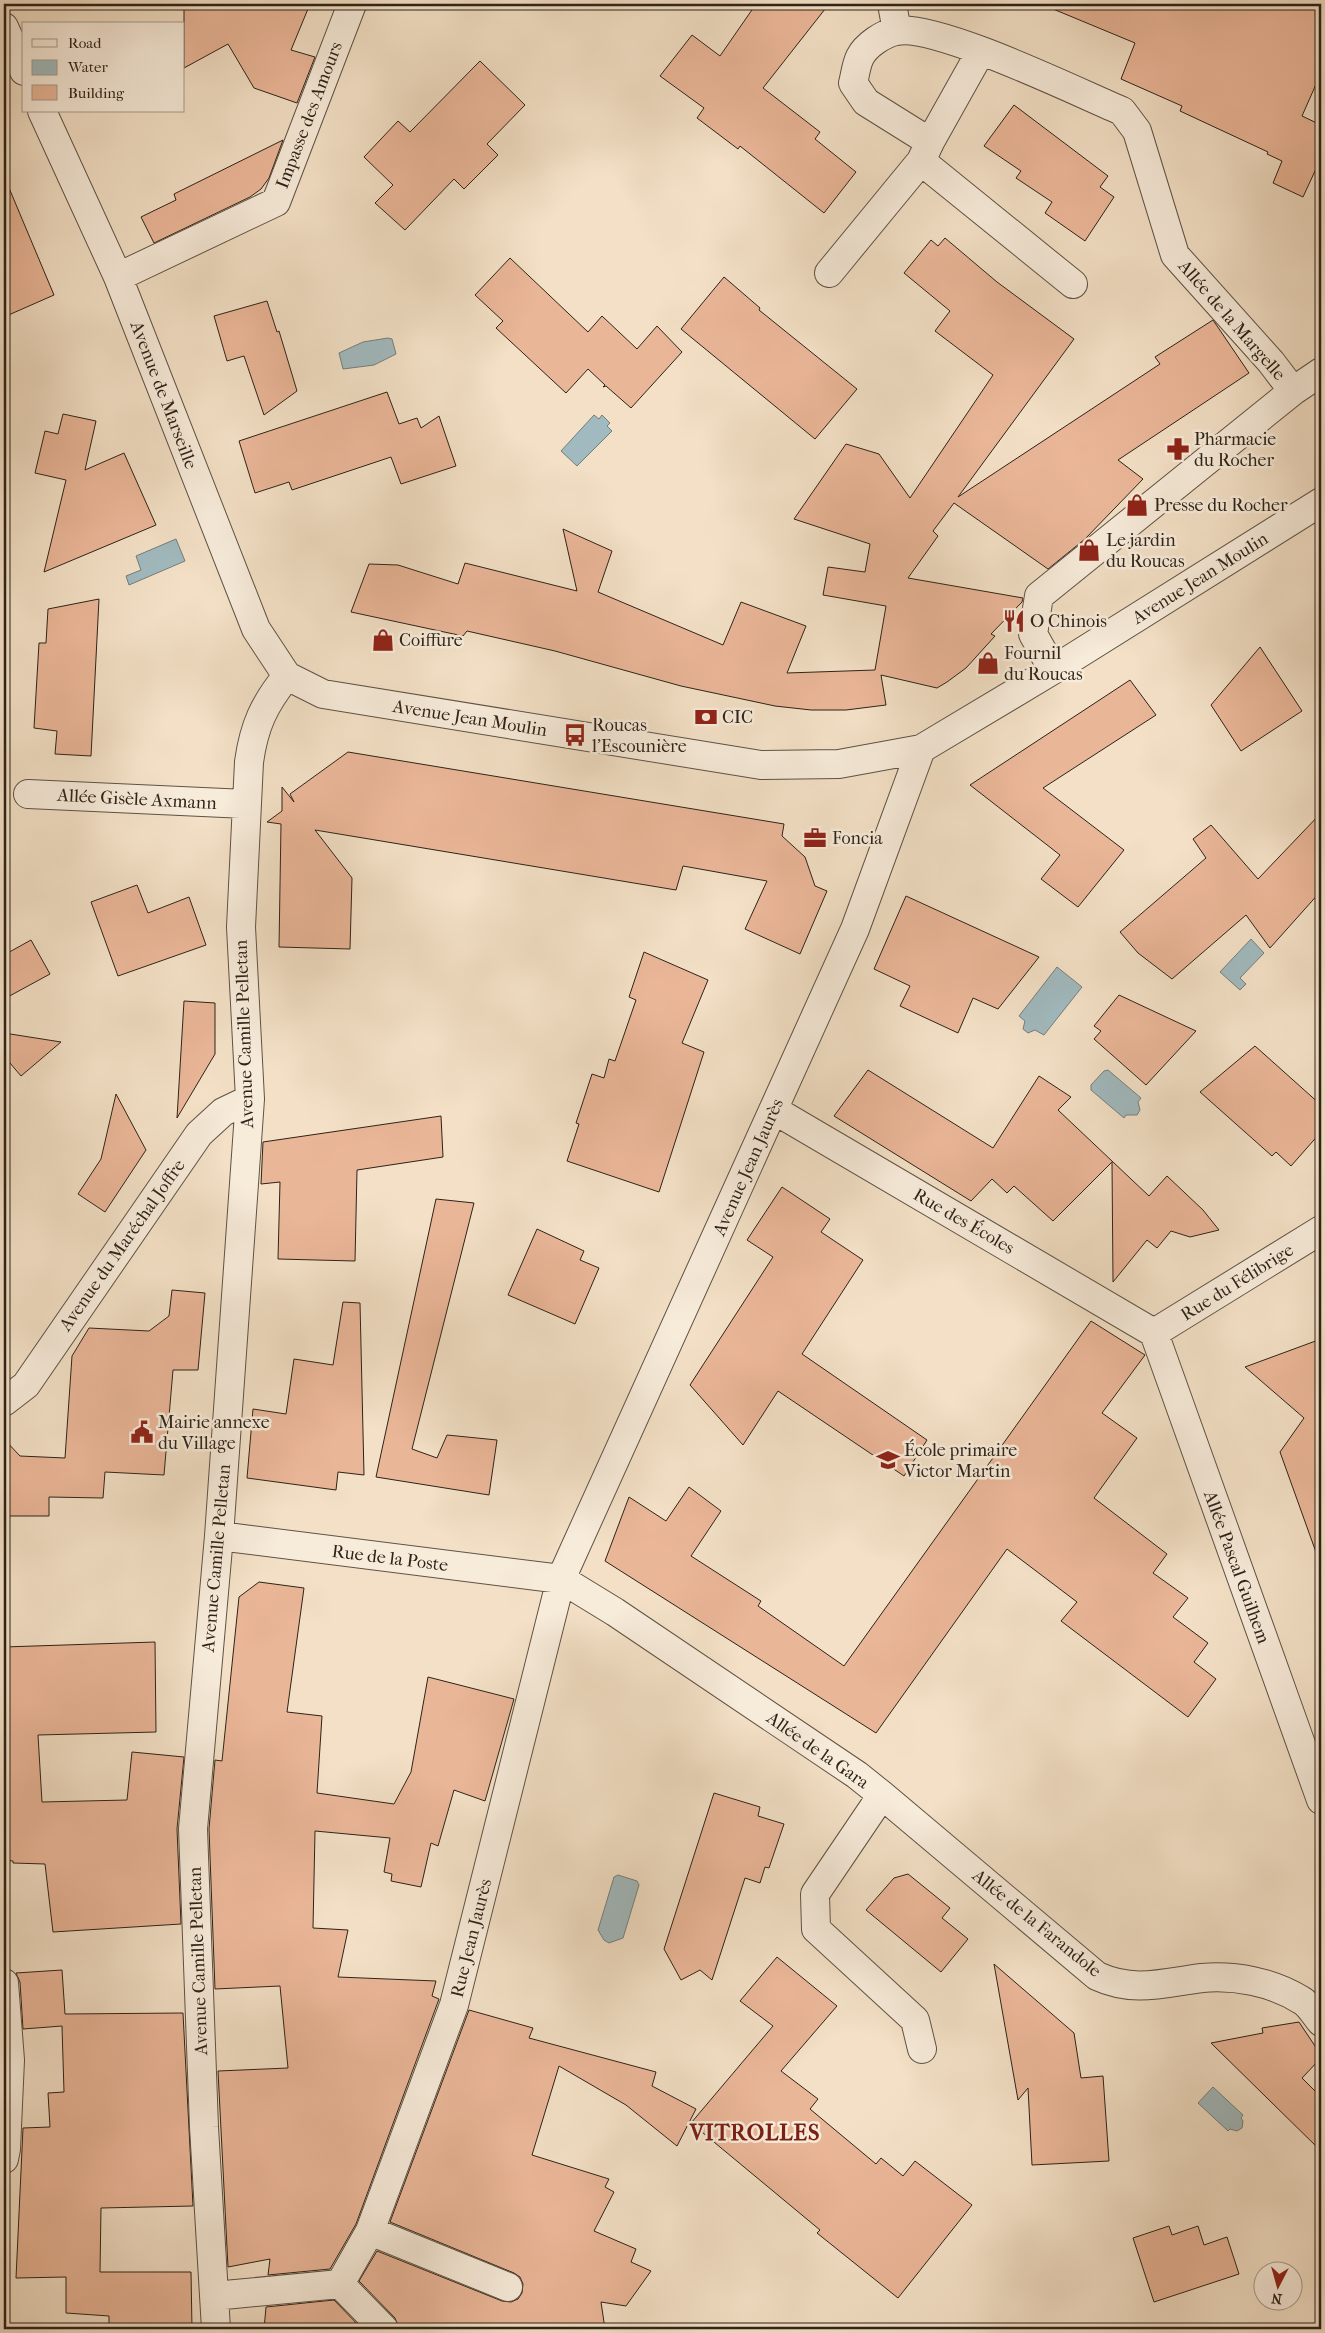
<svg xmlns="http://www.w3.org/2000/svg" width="1325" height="2333" font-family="'IM FELL French Canon',serif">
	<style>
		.water { fill: #a1babf; stroke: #737e7c }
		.building { fill: #eab698; stroke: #2d2318 }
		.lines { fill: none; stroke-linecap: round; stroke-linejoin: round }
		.minor-casing { stroke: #5e5244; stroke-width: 30 }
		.minor { stroke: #f7ebda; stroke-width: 28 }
		.labels { text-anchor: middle; stroke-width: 5; stroke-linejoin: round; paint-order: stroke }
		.street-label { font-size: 18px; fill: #2d2318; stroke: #f7ebda }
		.poi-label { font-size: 18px; fill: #2d2318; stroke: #f7ebda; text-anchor: start }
		.district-label { font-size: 22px; font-weight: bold; letter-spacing: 1px; fill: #7a1f14; stroke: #f7ebda }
	</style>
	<rect width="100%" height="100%" fill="#f3e0c6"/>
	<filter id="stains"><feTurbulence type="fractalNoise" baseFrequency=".004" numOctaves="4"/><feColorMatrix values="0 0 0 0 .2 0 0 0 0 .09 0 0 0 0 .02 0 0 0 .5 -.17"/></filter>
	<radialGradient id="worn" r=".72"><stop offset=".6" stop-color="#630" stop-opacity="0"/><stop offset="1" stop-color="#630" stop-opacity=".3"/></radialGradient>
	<path class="water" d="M 388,338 L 392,339 L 396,354 L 374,365 L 343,369 L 339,353 L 363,342 Z
		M 594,415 L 599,419 L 602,415 L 610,423 L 607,426 L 612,431 L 577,466 L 561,451 Z
		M 176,539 L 185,561 L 129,585 L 126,576 L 141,570 L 136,556 Z
		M 1251,939 L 1264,953 L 1240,978 L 1246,984 L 1240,990 L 1220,972 Z
		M 1057,967 L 1082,987 L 1044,1035 L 1035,1030 L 1028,1033 L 1023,1029 L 1025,1021 L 1019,1016 Z
		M 1108,1070 L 1141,1098 L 1138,1102 L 1140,1110 L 1137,1115 L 1126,1115 L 1124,1118 L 1091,1090 L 1091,1085 L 1104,1071 Z
		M 618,1875 L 637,1881 L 639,1885 L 623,1938 L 609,1943 L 604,1940 L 598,1930 L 614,1877 Z
		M 1213,2087 L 1243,2115 L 1241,2118 L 1243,2121 L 1242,2128 L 1237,2131 L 1230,2129 L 1228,2131 L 1198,2103 Z"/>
	<path class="building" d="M 184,4 L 310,4 L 291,50 L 315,57 L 297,103 L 254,88 L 228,44 L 184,68 Z
		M 756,4 L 829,4 L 763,88 L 820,132 L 815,139 L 856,172 L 824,213 L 740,146 L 738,149 L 697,118 L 704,108 L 660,76 L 692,35 L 720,56 Z
		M 1041,4 L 1321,4 L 1321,73 L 1302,116 L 1321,125 L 1321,158 L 1303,197 L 1273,183 L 1282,161 L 1267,154 L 1268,152 L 1180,111 L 1182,106 L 1121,79 L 1135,43 Z
		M 480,61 L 525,105 L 487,144 L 498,155 L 464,189 L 454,179 L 405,230 L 375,203 L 393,185 L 364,157 L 398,121 L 410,132 Z
		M 1014,105 L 1108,176 L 1100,187 L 1114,197 L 1085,241 L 1045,213 L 1052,202 L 1016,178 L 1021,171 L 984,146 Z
		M 283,140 L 269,178 L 261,189 L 250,197 L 154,243 L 141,217 L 176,200 L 174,194 Z
		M 4,176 L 54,295 L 4,317 Z
		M 945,238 L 997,282 L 1074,339 L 958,497 L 1160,364 L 1155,357 L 1213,320 L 1249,373 L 1118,460 L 1143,479 L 1085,539 L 1048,569 L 954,503 L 933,531 L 938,536 L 908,578 L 1023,598 L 1022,602 L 991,634 L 995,636 L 966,668 L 947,682 L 937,688 L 881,675 L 886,705 L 846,710 L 811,710 L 775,706 L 681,686 L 555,651 L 467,631 L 463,636 L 351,612 L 369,564 L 398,565 L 458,584 L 465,563 L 577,591 L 563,529 L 612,551 L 598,592 L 723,645 L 741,602 L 806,626 L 787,673 L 875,670 L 886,606 L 823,595 L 828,567 L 865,572 L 870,544 L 794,519 L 846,444 L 879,454 L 910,498 L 993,375 L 935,331 L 950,311 L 904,273 L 931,240 L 938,246 Z
		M 510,258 L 588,332 L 602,316 L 637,349 L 657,326 L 682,352 L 631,408 L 606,386 L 603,387 L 605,385 L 588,369 L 566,393 L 496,328 L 503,321 L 475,295 Z
		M 724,277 L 760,308 L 759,310 L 857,389 L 815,439 L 681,329 Z
		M 267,301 L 277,332 L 279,331 L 297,391 L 264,415 L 244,356 L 227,361 L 214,316 Z
		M 387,392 L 399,424 L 417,418 L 421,428 L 439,416 L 456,466 L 401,484 L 391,457 L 292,490 L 289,482 L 255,493 L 239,441 Z
		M 63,414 L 96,421 L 85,470 L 124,453 L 156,525 L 44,572 L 66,480 L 35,473 L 45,431 L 58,434 Z
		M 99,599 L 91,756 L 55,754 L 57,731 L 34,728 L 39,643 L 46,643 L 48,609 Z
		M 1260,647 L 1302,711 L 1241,751 L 1211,705 Z
		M 1130,680 L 1156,715 L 1043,788 L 1124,850 L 1078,907 L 1041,879 L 1060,855 L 970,785 Z
		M 348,752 L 784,824 L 782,836 L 805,857 L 815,886 L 827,891 L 800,954 L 745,929 L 767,881 L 683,866 L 676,890 L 315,830 L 352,878 L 350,949 L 279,947 L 281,824 L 267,822 L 282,811 L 282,787 L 294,802 L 290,794 Z
		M 1321,813 L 1321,891 L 1270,948 L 1246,915 L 1172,979 L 1138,953 L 1120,932 L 1206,858 L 1193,839 L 1211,825 L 1258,879 Z
		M 137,885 L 148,913 L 189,897 L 206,945 L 118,976 L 91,902 Z
		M 906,896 L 1039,957 L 998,1009 L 973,998 L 958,1033 L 900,1006 L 910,986 L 874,969 Z
		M 31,940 L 50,974 L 4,999 L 4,955 Z
		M 644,952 L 708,980 L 682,1043 L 704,1052 L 659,1192 L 567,1161 L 579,1124 L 576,1123 L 592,1074 L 604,1078 L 609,1059 L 615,1061 L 636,1000 L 629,997 Z
		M 1119,995 L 1196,1031 L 1146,1085 L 1094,1039 L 1101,1031 L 1094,1026 Z
		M 184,1001 L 215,1003 L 215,1054 L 177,1118 Z
		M 4,1033 L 61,1042 L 21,1076 L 4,1056 Z
		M 1255,1046 L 1321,1105 L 1321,1132 L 1291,1166 L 1276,1152 L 1272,1156 L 1200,1092 Z
		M 868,1070 L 993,1148 L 1039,1076 L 1071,1097 L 1058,1110 L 1149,1196 L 1167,1176 L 1203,1210 L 1219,1230 L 1190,1237 L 1171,1231 L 1157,1248 L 1147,1240 L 1113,1282 L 1112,1162 L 1053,1221 L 1014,1186 L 1007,1193 L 992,1179 L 971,1201 L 834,1116 Z
		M 116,1094 L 146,1150 L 105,1212 L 78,1194 L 101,1159 Z
		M 441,1116 L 443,1157 L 357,1170 L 355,1261 L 278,1259 L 280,1182 L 261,1184 L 263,1142 Z
		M 782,1187 L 830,1219 L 821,1232 L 863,1260 L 802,1354 L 927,1440 L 904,1476 L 778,1391 L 743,1445 L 690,1385 L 773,1257 L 747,1240 Z
		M 436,1199 L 474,1203 L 412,1449 L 437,1458 L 447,1435 L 497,1440 L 489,1495 L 376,1477 Z
		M 537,1229 L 584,1251 L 580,1260 L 599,1268 L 575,1324 L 508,1295 Z
		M 172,1290 L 205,1293 L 198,1370 L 173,1370 L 164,1475 L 105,1472 L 103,1498 L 49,1497 L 49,1516 L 4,1516 L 4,1439 L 20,1456 L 65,1458 L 72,1356 L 89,1328 L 149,1331 L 169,1316 Z
		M 343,1302 L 360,1303 L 364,1475 L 338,1472 L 336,1490 L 247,1478 L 253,1409 L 286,1414 L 294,1359 L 333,1365 Z
		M 1091,1321 L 1145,1355 L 1102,1413 L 1137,1438 L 1094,1498 L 1167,1554 L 1153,1573 L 1188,1598 L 1173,1617 L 1208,1643 L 1194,1662 L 1216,1679 L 1188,1717 L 1061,1621 L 1077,1602 L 1007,1549 L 876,1733 L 605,1561 L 629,1497 L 666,1521 L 689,1487 L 721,1511 L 691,1556 L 761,1601 L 758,1606 L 844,1666 Z
		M 1321,1339 L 1321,1554 L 1317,1555 L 1280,1452 L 1304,1418 L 1245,1367 Z
		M 259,1582 L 304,1588 L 287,1712 L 322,1716 L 317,1793 L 394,1804 L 411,1772 L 428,1677 L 514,1699 L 485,1801 L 454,1790 L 438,1846 L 431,1843 L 421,1887 L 391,1881 L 392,1874 L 384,1872 L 390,1838 L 315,1831 L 313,1928 L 348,1930 L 338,1977 L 436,1981 L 432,1996 L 439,1999 L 356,2224 L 330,2269 L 268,2275 L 270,2259 L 228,2267 L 218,2071 L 288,2068 L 280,1986 L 215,1989 L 209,1829 L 215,1760 L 222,1761 L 239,1597 Z
		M 155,1642 L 156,1732 L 38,1735 L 42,1802 L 127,1800 L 132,1752 L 184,1757 L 177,1829 L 181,1924 L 53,1932 L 45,1864 L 13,1863 L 13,1861 L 4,1860 L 4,1647 Z
		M 714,1793 L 760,1807 L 758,1816 L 784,1824 L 769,1868 L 765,1867 L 760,1883 L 745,1878 L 712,1980 L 700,1970 L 681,1980 L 664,1949 Z
		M 908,1874 L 950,1908 L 942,1918 L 968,1939 L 941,1972 L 866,1910 L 894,1878 Z
		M 777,1957 L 837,2006 L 781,2071 L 818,2099 L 810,2109 L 876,2164 L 881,2158 L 903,2176 L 915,2161 L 972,2205 L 898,2298 L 817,2233 L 820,2230 L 691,2123 L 773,2026 L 740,2001 Z
		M 994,1964 L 1074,2033 L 1081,2078 L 1103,2076 L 1109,2161 L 1032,2165 L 1028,2088 L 1018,2100 Z
		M 62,1970 L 65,2014 L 183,2013 L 193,2206 L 101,2208 L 100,2272 L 191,2272 L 192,2329 L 109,2329 L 109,2316 L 66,2313 L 66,2277 L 16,2278 L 23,2128 L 50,2127 L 48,2093 L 64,2092 L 62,2026 L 23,2029 L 20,1982 L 16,1973 Z
		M 469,2010 L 533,2028 L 529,2038 L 656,2072 L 652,2086 L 696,2109 L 677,2146 L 626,2105 L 559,2066 L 532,2155 L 609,2179 L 605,2187 L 614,2192 L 594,2231 L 636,2249 L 631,2262 L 651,2271 L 626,2306 L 601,2302 L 605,2329 L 399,2329 L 395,2318 L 359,2281 L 377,2251 L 502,2301 L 511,2302 L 518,2299 L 522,2293 L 523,2284 L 520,2277 L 514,2273 L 390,2222 Z
		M 1299,2022 L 1321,2055 L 1321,2058 L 1302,2078 L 1321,2097 L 1321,2151 L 1211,2043 L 1263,2033 L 1262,2028 Z
		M 1169,2226 L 1172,2235 L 1198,2226 L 1204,2245 L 1227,2237 L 1239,2274 L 1154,2302 L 1133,2238 Z
		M 334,2300 L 362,2329 L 264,2329 L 266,2307 Z"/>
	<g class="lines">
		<defs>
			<path id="minor" d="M 892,4 L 897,31
				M 4,27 L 24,71
				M 981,51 L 930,142 L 866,102 L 853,83 C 855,76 856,65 860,57 C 866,45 883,34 896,31 C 936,23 1079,93 1122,111 L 1137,131 L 1175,255 L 1271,362 L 1293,391
				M 42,111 L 118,277 L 256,629 L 287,676 L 323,694 L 761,765 L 839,764 L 921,749 L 1053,670 L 1321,502
				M 930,142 L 921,161 L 1073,284
				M 829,273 L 921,161
				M 118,277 L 276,202 L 352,4
				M 1053,670 L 1033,634 L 1039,596 L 1293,391 L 1321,372
				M 28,794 L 246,804
				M 774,1110 L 1154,1333
				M 1154,1333 L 1321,1800
				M 1154,1333 L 1321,1230
				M 4,1402 L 26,1385 L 199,1134 L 223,1112 L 250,1099
				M 219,1536 L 561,1579 L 615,1612 L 857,1775 L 882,1795 L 815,1894 L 816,1929 L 915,2020 L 922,2049
				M 882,1795 L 1097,1976 C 1134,1993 1163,1983 1202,1978 C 1235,1975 1272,1982 1301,2000 C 1309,2004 1315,2015 1321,2022
				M 4,1983 L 10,2060 L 6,2149 L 4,2159
				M 370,2231 L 508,2287
				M 340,2284 L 370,2231 L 454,2005 L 561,1579 L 855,929 L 921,749
				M 340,2284 L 384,2329
				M 214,2296 L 340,2284
				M 216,2329 L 204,2127 L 193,1829 L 219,1536 L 250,1099 L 241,927 L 249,762 C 254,726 264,704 287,676"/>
		</defs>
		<use href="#minor" class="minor-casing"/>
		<use href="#minor" class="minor"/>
	</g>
	<defs>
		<symbol id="pharmacy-bare" viewBox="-9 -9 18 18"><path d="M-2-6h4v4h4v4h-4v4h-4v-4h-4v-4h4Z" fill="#8f2418" stroke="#f7ebda" stroke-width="2.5" paint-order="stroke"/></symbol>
		<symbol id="shop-bare" viewBox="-9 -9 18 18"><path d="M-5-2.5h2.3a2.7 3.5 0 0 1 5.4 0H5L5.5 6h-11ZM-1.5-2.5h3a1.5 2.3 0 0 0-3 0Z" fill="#8f2418" stroke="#f7ebda" stroke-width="2.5" paint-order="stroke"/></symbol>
		<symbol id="restaurant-bare" viewBox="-9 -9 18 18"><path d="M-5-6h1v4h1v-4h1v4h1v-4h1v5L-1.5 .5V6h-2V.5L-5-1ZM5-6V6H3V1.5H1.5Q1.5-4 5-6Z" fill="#8f2418" stroke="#f7ebda" stroke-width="2.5" paint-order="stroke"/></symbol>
		<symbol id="bank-bare" viewBox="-9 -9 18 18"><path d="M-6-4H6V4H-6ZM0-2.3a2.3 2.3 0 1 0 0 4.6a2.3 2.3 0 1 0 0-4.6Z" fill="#8f2418" stroke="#f7ebda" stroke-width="2.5" paint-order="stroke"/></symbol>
		<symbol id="bus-bare" viewBox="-9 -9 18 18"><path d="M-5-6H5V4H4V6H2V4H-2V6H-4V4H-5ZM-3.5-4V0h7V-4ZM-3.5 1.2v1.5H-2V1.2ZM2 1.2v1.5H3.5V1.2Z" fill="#8f2418" stroke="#f7ebda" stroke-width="2.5" paint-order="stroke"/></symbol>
		<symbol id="office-bare" viewBox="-9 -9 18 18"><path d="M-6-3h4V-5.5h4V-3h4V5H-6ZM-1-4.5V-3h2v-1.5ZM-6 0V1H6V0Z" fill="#8f2418" stroke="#f7ebda" stroke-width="2.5" paint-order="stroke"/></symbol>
		<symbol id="civic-bare" viewBox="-9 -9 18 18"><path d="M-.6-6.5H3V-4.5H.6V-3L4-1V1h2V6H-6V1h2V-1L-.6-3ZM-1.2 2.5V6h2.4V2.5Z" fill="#8f2418" stroke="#f7ebda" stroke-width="2.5" paint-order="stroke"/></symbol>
		<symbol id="school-bare" viewBox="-9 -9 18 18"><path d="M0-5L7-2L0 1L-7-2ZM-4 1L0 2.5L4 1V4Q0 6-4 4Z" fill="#8f2418" stroke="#f7ebda" stroke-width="2.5" paint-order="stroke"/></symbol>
	</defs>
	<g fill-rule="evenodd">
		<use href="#pharmacy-bare" x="1162" y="433" width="32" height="32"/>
		<use href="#shop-bare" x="1121" y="489" width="32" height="32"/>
		<use href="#shop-bare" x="1073" y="534" width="32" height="32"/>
		<use href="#restaurant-bare" x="998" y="605" width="32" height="32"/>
		<use href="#shop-bare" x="367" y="624" width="32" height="32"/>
		<use href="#shop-bare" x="972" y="647" width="32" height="32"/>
		<use href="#bank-bare" x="690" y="701" width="32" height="32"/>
		<use href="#bus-bare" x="559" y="719" width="32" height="32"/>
		<use href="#office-bare" x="799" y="822" width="32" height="32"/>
		<use href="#civic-bare" x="126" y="1416" width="32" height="32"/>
		<use href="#school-bare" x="872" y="1444" width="32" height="32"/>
	</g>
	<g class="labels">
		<g class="street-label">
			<text transform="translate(309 115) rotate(-69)" y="6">Impasse des Amours</text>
			<text transform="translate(1232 320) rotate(49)" y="6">Allée de la Margelle</text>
			<text transform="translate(164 395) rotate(69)" y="6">Avenue de Marseille</text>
			<text transform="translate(1200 578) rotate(-32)" y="6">Avenue Jean Moulin</text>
			<text transform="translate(470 718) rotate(9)" y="6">Avenue Jean Moulin</text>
			<text transform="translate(137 799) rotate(3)" y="6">Allée Gisèle Axmann</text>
			<text transform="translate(244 1034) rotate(-92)" y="6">Avenue Camille Pelletan</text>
			<text transform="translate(748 1167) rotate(-66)" y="6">Avenue Jean Jaurès</text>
			<text transform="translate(964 1221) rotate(30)" y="6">Rue des Écoles</text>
			<text transform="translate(122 1245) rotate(-55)" y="6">Avenue du Maréchal Joffre</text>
			<text transform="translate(1237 1282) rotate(-32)" y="6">Rue du Félibrige</text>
			<text transform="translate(216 1558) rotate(-85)" y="6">Avenue Camille Pelletan</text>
			<text transform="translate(390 1558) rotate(7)" y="6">Rue de la Poste</text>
			<text transform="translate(1237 1567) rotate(70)" y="6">Allée Pascal Guilhem</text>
			<text transform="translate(818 1750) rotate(35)" y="6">Allée de la Gara</text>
			<text transform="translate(1037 1923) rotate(39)" y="6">Allée de la Farandole</text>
			<text transform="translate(471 1938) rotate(-76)" y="6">Rue Jean Jaurès</text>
			<text transform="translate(198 1961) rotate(-92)" y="6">Avenue Camille Pelletan</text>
		</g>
		<g class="poi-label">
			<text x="1194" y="445">Pharmacie<tspan x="1194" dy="21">du Rocher</tspan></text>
			<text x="1154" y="511">Presse du Rocher</text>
			<text x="1106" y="546">Le jardin<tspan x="1106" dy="21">du Roucas</tspan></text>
			<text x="1030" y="627">O Chinois</text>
			<text x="399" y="646">Coiffure</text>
			<text x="1004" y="659">Fournil<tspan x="1004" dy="21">du Roucas</tspan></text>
			<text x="722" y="723">CIC</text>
			<text x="592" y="731">Roucas<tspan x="592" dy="21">l'Escounière</tspan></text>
			<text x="832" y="844">Foncia</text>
			<text x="158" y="1428">Mairie annexe<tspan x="158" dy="21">du Village</tspan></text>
			<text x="904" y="1456">École primaire<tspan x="904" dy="21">Victor Martin</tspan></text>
		</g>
		<g class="district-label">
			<text x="755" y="2140">VITROLLES</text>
		</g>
	</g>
	<rect width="1325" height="2333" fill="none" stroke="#f3e0c6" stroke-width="20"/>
	<rect x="5" y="5" width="1315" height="2323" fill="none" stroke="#2d2318" stroke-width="2.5"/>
	<rect x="10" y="10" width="1305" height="2313" fill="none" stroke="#2d2318"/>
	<rect x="22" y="22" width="162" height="90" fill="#f7ebda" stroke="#a69b8c"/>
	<rect x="32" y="39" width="25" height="8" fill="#f7ebda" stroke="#a69b8c"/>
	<text x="68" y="48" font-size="15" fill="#2d2318">Road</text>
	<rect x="32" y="60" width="25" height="15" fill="#a1babf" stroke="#a69b8c"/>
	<text x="68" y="72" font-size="15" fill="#2d2318">Water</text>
	<rect x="32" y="85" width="25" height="15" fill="#eab698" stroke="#a69b8c"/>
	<text x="68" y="98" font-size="15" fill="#2d2318">Building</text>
	<g transform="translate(1278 2286) rotate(186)"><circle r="24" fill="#f7ebda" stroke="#a69b8c"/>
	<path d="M0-4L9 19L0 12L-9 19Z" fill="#8f2418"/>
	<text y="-8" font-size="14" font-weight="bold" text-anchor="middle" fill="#2d2318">N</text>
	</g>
	<rect width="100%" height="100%" filter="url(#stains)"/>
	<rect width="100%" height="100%" fill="url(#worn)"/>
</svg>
